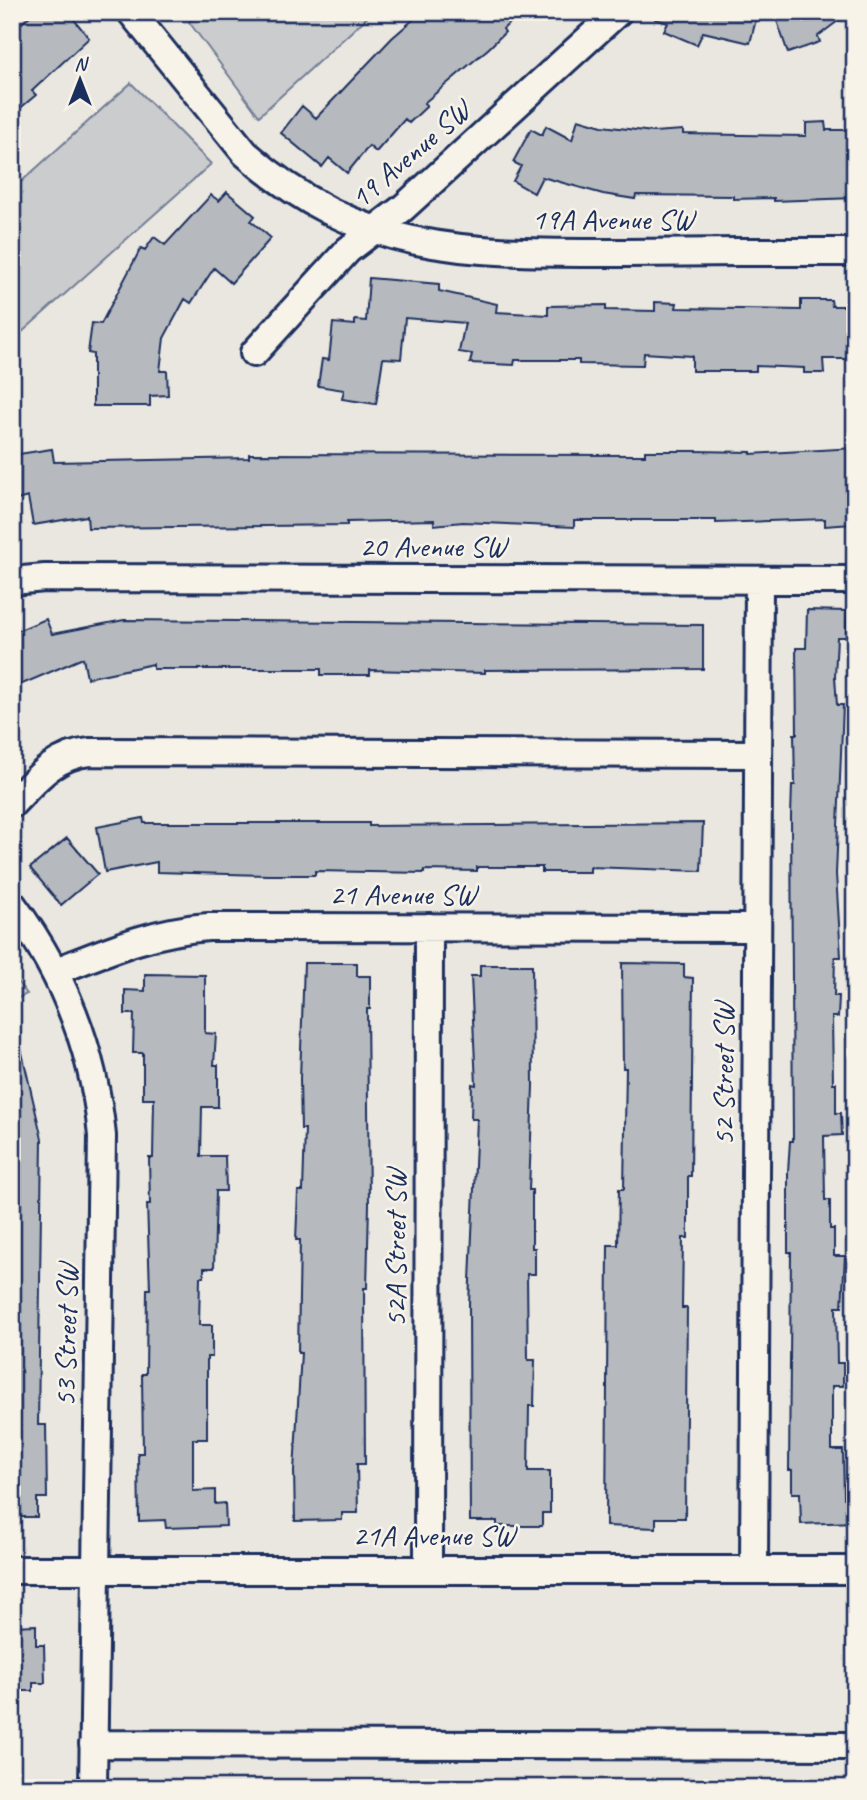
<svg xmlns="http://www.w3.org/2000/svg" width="867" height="1800" font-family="Caveat,sans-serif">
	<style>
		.green { fill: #cbcccd; stroke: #737e96; stroke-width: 2 }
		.building { fill: #b6babf; stroke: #1b2f5e; stroke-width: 2 }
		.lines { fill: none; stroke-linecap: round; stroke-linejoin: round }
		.minor-casing { stroke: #1b2f5e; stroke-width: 32 }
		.minor { stroke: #f7f3e8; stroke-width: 26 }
		.labels { text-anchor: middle; stroke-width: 5; stroke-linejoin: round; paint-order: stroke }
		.street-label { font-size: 30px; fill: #1b2f5e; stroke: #f7f3e8 }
	</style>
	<rect width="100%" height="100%" fill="#eae7e0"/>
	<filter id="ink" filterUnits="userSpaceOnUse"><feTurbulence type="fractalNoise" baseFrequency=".0143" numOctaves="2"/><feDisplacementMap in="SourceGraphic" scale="14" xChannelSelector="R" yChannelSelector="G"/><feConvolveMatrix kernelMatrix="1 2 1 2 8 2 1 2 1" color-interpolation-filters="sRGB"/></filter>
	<g filter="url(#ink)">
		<path class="green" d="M 200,12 L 373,12 L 259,116 L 189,22 Z
			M 131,83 L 211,164 L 12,341 L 12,190 Z
			M 12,975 L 27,994 L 12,1001 Z"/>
		<path class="building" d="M 34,12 L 68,12 L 89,38 L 32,91 L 36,95 L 12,115 L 12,32 Z
			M 422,12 L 522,12 L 503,29 L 505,32 L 489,48 L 424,103 L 427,106 L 409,123 L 405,119 L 376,152 L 369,146 L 347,173 L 329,158 L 322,167 L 281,133 L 302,106 L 316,118 L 392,38 Z
			M 656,12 L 758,12 L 750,43 L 703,32 L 697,45 L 664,31 L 668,23 L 655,19 Z
			M 774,12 L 850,12 L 818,36 L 820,42 L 788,53 Z
			M 578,119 L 602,126 L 653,132 L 683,130 L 683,134 L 806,136 L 806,123 L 825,122 L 826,130 L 855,130 L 855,198 L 774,201 L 774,198 L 733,199 L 733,196 L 636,195 L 635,199 L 603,194 L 542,177 L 534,193 L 513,181 L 521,166 L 513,162 L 531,129 L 542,135 L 546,126 L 572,140 Z
			M 227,192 L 255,216 L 251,221 L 271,238 L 231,283 L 214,268 L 191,303 L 185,299 L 164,338 L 160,371 L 167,371 L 168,395 L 150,396 L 150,406 L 93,406 L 93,354 L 88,353 L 92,323 L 101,324 L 141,248 L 145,250 L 154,237 L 165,245 L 211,195 L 219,201 Z
			M 369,278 L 439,284 L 439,291 L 497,304 L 496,312 L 548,315 L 548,306 L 606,305 L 606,310 L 655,311 L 655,302 L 677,303 L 676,308 L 801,310 L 801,300 L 831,300 L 832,306 L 855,306 L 855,359 L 823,359 L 824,373 L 804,373 L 804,368 L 756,366 L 756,371 L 692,371 L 692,356 L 644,353 L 643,365 L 579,364 L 579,360 L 515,360 L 514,365 L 470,363 L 472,354 L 459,352 L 465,323 L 405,318 L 401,359 L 383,358 L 376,404 L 342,399 L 344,390 L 318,386 L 322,359 L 329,360 L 333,323 L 355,325 L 355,320 L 366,321 Z
			M 855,448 L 852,524 L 825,526 L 825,519 L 716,523 L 716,520 L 574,520 L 574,527 L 463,522 L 434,525 L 434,520 L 347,522 L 347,525 L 88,528 L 87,516 L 33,525 L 28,497 L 17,500 L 12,470 L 12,455 L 52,449 L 54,462 L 249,458 L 249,454 L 645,455 L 645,451 L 694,451 L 751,452 L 751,454 Z
			M 807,610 L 847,611 L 846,637 L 837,637 L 835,677 L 837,705 L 843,705 L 836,874 L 841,957 L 835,957 L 834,996 L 839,996 L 838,1017 L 832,1017 L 833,1083 L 836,1083 L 836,1113 L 841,1113 L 842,1135 L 824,1136 L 825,1200 L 830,1200 L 830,1229 L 834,1229 L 834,1256 L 845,1256 L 842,1307 L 836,1307 L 837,1363 L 843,1363 L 843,1386 L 832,1386 L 832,1450 L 843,1450 L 844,1498 L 855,1498 L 855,1522 L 801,1524 L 800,1493 L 792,1493 L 792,1470 L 789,1470 L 791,1252 L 788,1252 L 788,1172 L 790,1141 L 793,1141 L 791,816 L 792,785 L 795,785 L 794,734 L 797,734 L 796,648 L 806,648 Z
			M 46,619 L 52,634 L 124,620 L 703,625 L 703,669 L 485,670 L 485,673 L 370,670 L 370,675 L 321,675 L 321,669 L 153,669 L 153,664 L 87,678 L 83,658 L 20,685 L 12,667 L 12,633 Z
			M 143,818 L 144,823 L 369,823 L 369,826 L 703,823 L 701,871 L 590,867 L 590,872 L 542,872 L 542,867 L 477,867 L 477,871 L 424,870 L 424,873 L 315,871 L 315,875 L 268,875 L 157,872 L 157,862 L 105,872 L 97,827 Z
			M 67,838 L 98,874 L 61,905 L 30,868 Z
			M 304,963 L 357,963 L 357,976 L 370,976 L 370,1009 L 367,1009 L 369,1204 L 367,1288 L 364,1288 L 365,1464 L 357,1464 L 358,1513 L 342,1513 L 342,1520 L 295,1521 L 294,1471 L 301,1353 L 298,1353 L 300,1240 L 296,1240 L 298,1191 L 303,1191 L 305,1129 L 301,1129 L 300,1079 Z
			M 622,963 L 684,964 L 684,977 L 693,978 L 691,1176 L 688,1176 L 688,1238 L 683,1238 L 682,1308 L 687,1308 L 685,1518 L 656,1518 L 656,1528 L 606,1526 L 608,1245 L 618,1245 L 619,1189 L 624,1189 L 626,1068 L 623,1068 Z
			M 480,965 L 532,965 L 533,1086 L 529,1190 L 532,1190 L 532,1248 L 535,1248 L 535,1274 L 527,1274 L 528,1360 L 535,1360 L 534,1406 L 529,1406 L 528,1471 L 550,1471 L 550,1513 L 542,1513 L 542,1526 L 497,1526 L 497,1521 L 470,1521 L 469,1304 L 477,1119 L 471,1119 L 472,1084 L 476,1085 L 471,976 L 480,976 Z
			M 145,974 L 205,975 L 205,1033 L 216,1034 L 214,1065 L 218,1065 L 218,1107 L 202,1107 L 201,1156 L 225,1156 L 226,1191 L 216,1191 L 214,1268 L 204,1268 L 204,1277 L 200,1277 L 199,1325 L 212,1325 L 212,1357 L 207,1357 L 207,1439 L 193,1439 L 193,1491 L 215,1490 L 215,1504 L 225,1503 L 226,1526 L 166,1528 L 165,1520 L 139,1521 L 138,1453 L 143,1453 L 142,1374 L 146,1374 L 147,1289 L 150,1289 L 147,1204 L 150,1204 L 149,1158 L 153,1158 L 154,1099 L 143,1099 L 143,1053 L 133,1053 L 134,1014 L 125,1014 L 125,990 L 145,991 Z
			M 20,1044 L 42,1139 L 38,1425 L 46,1425 L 47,1498 L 37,1498 L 37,1517 L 12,1517 L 12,1045 Z
			M 36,1625 L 36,1645 L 44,1645 L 45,1683 L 33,1683 L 33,1691 L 12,1691 L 12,1626 Z"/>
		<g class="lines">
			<defs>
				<path id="minor" d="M 131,12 L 245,153 C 363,258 477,253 625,253 C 702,252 778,252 855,252
					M 254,353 L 348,250 L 403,208 L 618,12
					M 12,581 L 45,578 L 855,580
					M 12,804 C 36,779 55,755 90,752 L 758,754
					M 12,904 C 64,974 94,1049 102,1136 L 93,1788
					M 56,971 C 107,951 153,931 208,927 L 757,928
					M 428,1569 L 429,927
					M 754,1569 L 759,580
					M 12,1570 L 855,1570
					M 93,1744 L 855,1746"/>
			</defs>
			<use href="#minor" class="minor-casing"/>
			<use href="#minor" class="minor"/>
		</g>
	</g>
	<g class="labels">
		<g class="street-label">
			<text transform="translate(410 154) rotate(-41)" y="10">19 Avenue SW</text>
			<text x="613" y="229">19A Avenue SW</text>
			<text x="433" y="556">20 Avenue SW</text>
			<text x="403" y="904">21 Avenue SW</text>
			<text transform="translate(723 1074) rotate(-90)" y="10">52 Street SW</text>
			<text transform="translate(395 1248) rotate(-90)" y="10">52A Street SW</text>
			<text transform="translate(66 1335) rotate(-89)" y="10">53 Street SW</text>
			<text x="434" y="1545">21A Avenue SW</text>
		</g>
	</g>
	<rect width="867" height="1800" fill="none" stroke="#f7f3e8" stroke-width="42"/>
	<rect x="21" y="21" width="825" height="1758" fill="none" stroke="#1b2f5e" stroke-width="2.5" filter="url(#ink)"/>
	<g transform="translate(80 80)" stroke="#f7f3e8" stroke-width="5" paint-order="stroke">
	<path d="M0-5L12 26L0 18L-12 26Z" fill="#1b2f5e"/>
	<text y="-10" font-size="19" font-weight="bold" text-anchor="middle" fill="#1b2f5e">N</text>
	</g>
</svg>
